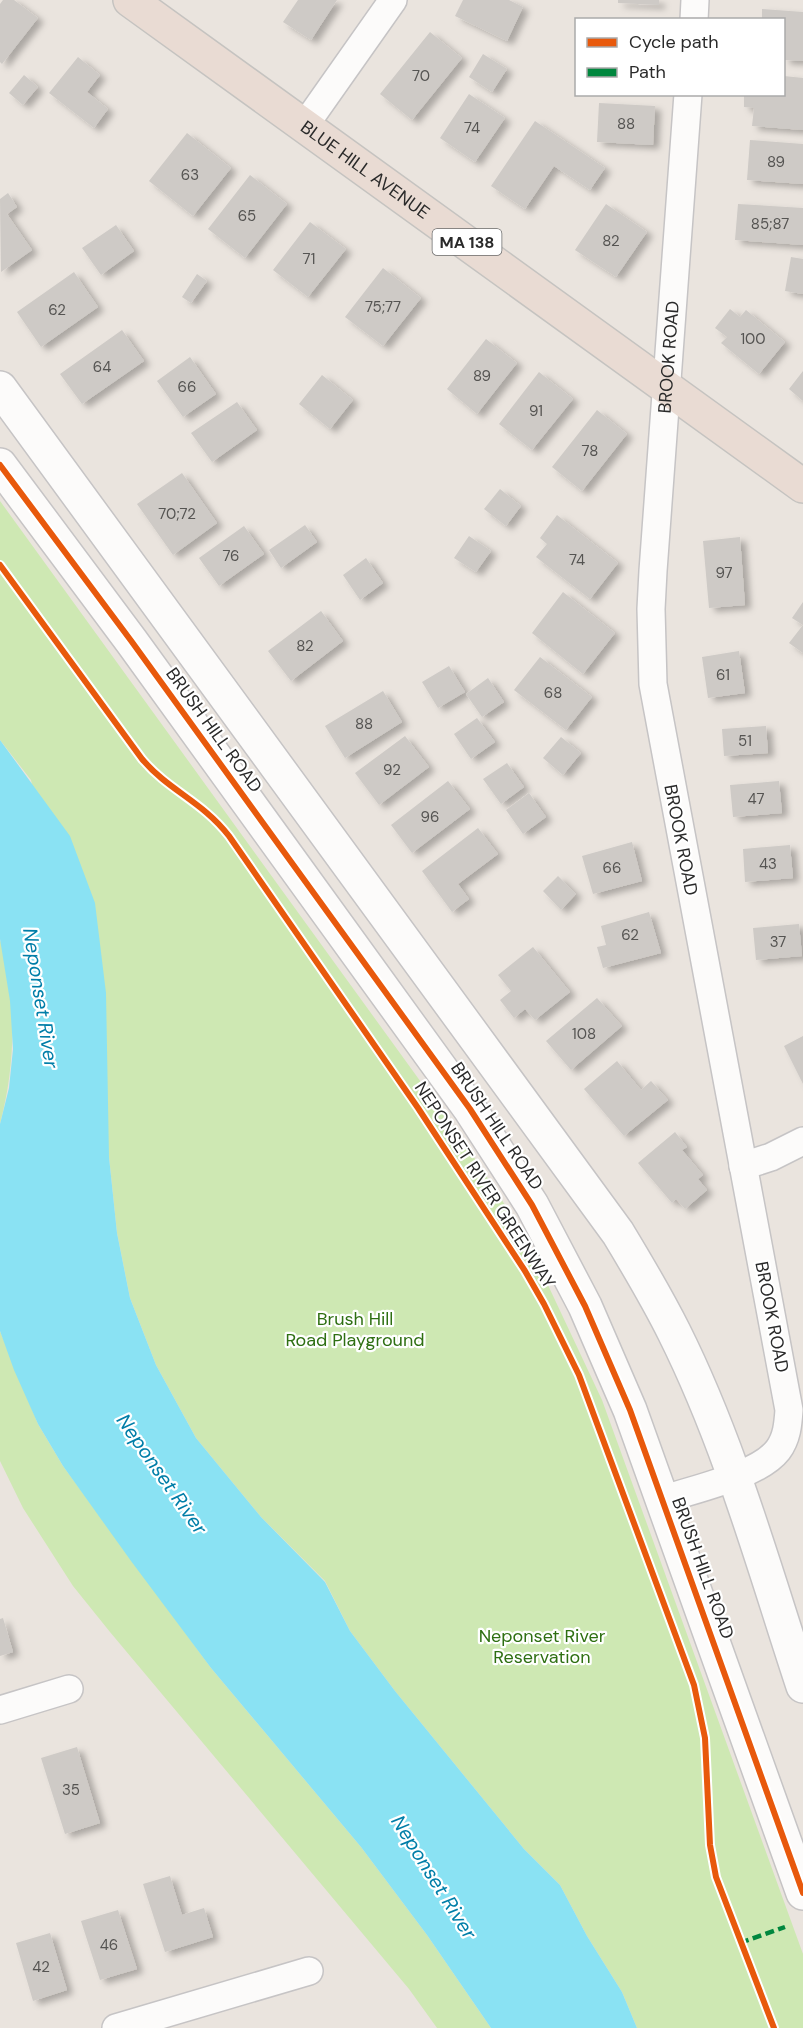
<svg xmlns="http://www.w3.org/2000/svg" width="803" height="2028" font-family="'DM Sans',sans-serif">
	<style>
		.green { fill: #cee8b3 }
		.water { fill: #8ae2f3 }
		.building { fill: #cecac6; filter: url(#shadow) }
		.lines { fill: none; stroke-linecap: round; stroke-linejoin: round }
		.street-casing { stroke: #c6c4c5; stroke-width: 30 }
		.secondary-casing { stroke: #c6c4c5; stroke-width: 36 }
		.highway-casing { stroke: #c5c3c0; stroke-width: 36 }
		.street { stroke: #fcfbfa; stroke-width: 27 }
		.secondary { stroke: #fcfbfa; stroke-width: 33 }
		.highway { stroke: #e9dbd3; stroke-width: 33 }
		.quiet { stroke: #00873e; stroke-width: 4.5; stroke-dasharray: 9 4.5; stroke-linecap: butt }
		.cycleway-casing { stroke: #fff; stroke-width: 10 }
		.cycleway { stroke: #e8590c; stroke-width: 6 }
		.labels { text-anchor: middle; stroke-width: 4.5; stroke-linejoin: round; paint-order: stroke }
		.number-label { font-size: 15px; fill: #555452 }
		.shield { fill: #fff; stroke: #6a6a6a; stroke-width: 1.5 }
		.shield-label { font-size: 16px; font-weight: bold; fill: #2a2a2a }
		.street-label { font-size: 18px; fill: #2a2a2a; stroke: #fff }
		.park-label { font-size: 18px; fill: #2e6f12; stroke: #fff }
		.water-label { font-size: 20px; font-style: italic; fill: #007ea8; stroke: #fff }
	</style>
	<defs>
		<filter id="shadow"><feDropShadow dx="6" dy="4" stdDeviation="3" flood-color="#0004"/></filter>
	</defs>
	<rect width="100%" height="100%" fill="#eae4de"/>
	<path class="green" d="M 0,501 L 460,1136 L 505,1205 L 547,1283 L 602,1400 L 803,1954 L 803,2028 L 637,2028 L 622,1992 L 587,1936 L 560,1885 L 524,1849 L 395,1691 L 350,1631 L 325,1581 L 261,1517 L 196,1438 L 156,1365 L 130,1298 L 117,1233 L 109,1157 L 31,780 L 0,740 Z
		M 0,939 C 17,1000 16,1063 0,1124 Z
		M 0,1331 L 38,1424 L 63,1466 L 211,1668 L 361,1847 L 427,1935 L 491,2028 L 437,2028 L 409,1989 L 110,1632 L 73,1586 L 23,1508 L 0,1461 Z"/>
	<path class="water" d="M 0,740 L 70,836 L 95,903 L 106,993 L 109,1157 L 117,1233 L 130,1298 L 156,1365 L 196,1438 L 261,1517 L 325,1582 L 350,1631 L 395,1691 L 524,1849 L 560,1885 L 587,1936 L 622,1992 L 637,2028 L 491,2028 L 427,1935 L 361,1847 L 211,1668 L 131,1561 L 63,1466 L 38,1424 L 14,1370 L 0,1331 L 0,1124 L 9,1088 L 13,1049 L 10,1001 L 0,939 Z"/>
	<path class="building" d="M 3,0 L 14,0 L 38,18 L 2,64 L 0,62 L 0,4 Z
		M 298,0 L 337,0 L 311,40 L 283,22 Z
		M 463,0 L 509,0 L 523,7 L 507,41 L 455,16 Z
		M 618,0 L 659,0 L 659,5 L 618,3 Z
		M 762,9 L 803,12 L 803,61 L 784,60 L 784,20 L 762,20 Z
		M 430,32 L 462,58 L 412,120 L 380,94 Z
		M 483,54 L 507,69 L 492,92 L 469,77 Z
		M 78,57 L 100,75 L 87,92 L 108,109 L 94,128 L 49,93 Z
		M 24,75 L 38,87 L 23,105 L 9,93 Z
		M 784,76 L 803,78 L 803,130 L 752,126 L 754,108 L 744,107 L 744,94 L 784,94 Z
		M 469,94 L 505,118 L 475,162 L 440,138 Z
		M 599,103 L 655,106 L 653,145 L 597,142 Z
		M 535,121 L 605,168 L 590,190 L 554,166 L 525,209 L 491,186 Z
		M 187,133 L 231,168 L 193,216 L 149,181 Z
		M 750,140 L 803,144 L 803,184 L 747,180 Z
		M 250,175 L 287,204 L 245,258 L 208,229 Z
		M 8,193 L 17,207 L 7,214 L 32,250 L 1,272 L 0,199 Z
		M 606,204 L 647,232 L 616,277 L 575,250 Z
		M 738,204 L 803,208 L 803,245 L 735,240 Z
		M 310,222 L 346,249 L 308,297 L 273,270 Z
		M 116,225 L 134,251 L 101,275 L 82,248 Z
		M 791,257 L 803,259 L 803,294 L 785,291 Z
		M 383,268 L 421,298 L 383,346 L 345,317 Z
		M 74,272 L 98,307 L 41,347 L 17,312 Z
		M 197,274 L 207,281 L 191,303 L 182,297 Z
		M 730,309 L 740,317 L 746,310 L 785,342 L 759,374 L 721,343 L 727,337 L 715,328 Z
		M 122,330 L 144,361 L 82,404 L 60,374 Z
		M 486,339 L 517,363 L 477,414 L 447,389 Z
		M 190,357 L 216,394 L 183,417 L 157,381 Z
		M 803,371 L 803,401 L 789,389 Z
		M 539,372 L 573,399 L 532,450 L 499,424 Z
		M 322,375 L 353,400 L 330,429 L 299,404 Z
		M 237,402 L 257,430 L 212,462 L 191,433 Z
		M 597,410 L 627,434 L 582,491 L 552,467 Z
		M 182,473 L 217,523 L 173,555 L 137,504 Z
		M 500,489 L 521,506 L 506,526 L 484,509 Z
		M 557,515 L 618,563 L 590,599 L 536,557 L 547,544 L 540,538 Z
		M 305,525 L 317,542 L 281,568 L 269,550 Z
		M 244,526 L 264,554 L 219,586 L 199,558 Z
		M 469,536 L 491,551 L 476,572 L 454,558 Z
		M 740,537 L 745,605 L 709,608 L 703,541 Z
		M 366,558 L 383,583 L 360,600 L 343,575 Z
		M 563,592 L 615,633 L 583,674 L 532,633 Z
		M 803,602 L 803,653 L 789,643 L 803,625 L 792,618 Z
		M 321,611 L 343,641 L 291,681 L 268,651 Z
		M 739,651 L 745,693 L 708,698 L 702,657 Z
		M 540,657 L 592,697 L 566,730 L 514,690 Z
		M 449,666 L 465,692 L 438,708 L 422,682 Z
		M 488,678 L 504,702 L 482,717 L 466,694 Z
		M 383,691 L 402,722 L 345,758 L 325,726 Z
		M 477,718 L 495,742 L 471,759 L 454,734 Z
		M 766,726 L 768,753 L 724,756 L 722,729 Z
		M 405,736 L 429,767 L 379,805 L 355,773 Z
		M 561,737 L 581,753 L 563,775 L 543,758 Z
		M 507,763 L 524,787 L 501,804 L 483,779 Z
		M 448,781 L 470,809 L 412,853 L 391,825 Z
		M 779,781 L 782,813 L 733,817 L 730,785 Z
		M 529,793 L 546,817 L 523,834 L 506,810 Z
		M 478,828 L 498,854 L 458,884 L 469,899 L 452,912 L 422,871 Z
		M 632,842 L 642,881 L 593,894 L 582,856 Z
		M 790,845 L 793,878 L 745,882 L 743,849 Z
		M 558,876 L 576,894 L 561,910 L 543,891 Z
		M 649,912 L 661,953 L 603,968 L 597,947 L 606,945 L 601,926 Z
		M 799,924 L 802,956 L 756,960 L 753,928 Z
		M 533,947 L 570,992 L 535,1020 L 525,1009 L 514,1018 L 500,1000 L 511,991 L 498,975 Z
		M 597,998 L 622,1026 L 571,1070 L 546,1041 Z
		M 803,1036 L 803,1084 L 784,1046 Z
		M 617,1061 L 641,1090 L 651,1081 L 668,1100 L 624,1136 L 584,1089 Z
		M 675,1132 L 687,1147 L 682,1150 L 703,1175 L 698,1179 L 707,1190 L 685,1209 L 676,1199 L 672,1203 L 638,1163 Z
		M 3,1618 L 13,1652 L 0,1656 L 0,1619 Z
		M 77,1747 L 100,1823 L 65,1834 L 41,1758 Z
		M 170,1876 L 182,1915 L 204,1908 L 213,1937 L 165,1952 L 143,1884 Z
		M 118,1910 L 137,1969 L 100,1980 L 81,1921 Z
		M 50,1933 L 67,1990 L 33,2001 L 16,1943 Z"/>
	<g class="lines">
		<defs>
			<g id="street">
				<path d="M 694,20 L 695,0"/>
				<path d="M 305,125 L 393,0"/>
				<path d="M 743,1166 L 771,1157 L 803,1141"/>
				<path id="s1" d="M 662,1500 C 693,1489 758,1476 778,1450 C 787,1438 788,1424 789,1410 L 653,684 L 651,609 L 653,571 L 688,94"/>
				<path d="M 0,1710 L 69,1689"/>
				<path d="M 116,2028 L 309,1971"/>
			</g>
			<path id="secondary" d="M 0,388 L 618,1233 C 638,1266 657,1298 674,1332 C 730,1444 764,1568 803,1686
				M 0,465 L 132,642 L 470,1109 L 532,1205 L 585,1306 L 630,1410 L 803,1893"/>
			<g id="highway">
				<path id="s2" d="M 130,0 L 803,486"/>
			</g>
		</defs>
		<use href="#street" class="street-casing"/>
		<use href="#secondary" class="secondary-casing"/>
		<use href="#highway" class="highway-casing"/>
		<use href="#street" class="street"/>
		<use href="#secondary" class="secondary"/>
		<use href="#highway" class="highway"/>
		<path class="quiet" d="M 740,1943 L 785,1927"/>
		<defs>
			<path id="cycleway" d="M 0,465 L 132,642 L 470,1109 L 532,1205 L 585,1306 L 630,1410 L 803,1893
				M 0,565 L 142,759 C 169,791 202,801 229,836 L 418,1108 L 525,1271 L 544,1304 L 579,1375 L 694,1685 L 705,1738 L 710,1845 L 716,1877 L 774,2028"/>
		</defs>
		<use href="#cycleway" class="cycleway-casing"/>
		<use href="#cycleway" class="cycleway"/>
	</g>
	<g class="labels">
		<g class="number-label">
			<text x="421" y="81">70</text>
			<text x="626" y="129">88</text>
			<text x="472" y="133">74</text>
			<text x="776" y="167">89</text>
			<text x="190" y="180">63</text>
			<text x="247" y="221">65</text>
			<text x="770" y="229">85;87</text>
			<text x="611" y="246">82</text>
			<text x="309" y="264">71</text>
			<text x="383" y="312">75;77</text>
			<text x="57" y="315">62</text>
			<text x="753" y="344">100</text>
			<text x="102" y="372">64</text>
			<text x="482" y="381">89</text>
			<text x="187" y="392">66</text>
			<text x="536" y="416">91</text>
			<text x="590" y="456">78</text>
			<text x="177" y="519">70;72</text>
			<text x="231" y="561">76</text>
			<text x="577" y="565">74</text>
			<text x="724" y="578">97</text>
			<text x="305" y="651">82</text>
			<text x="723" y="680">61</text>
			<text x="553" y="698">68</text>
			<text x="364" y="729">88</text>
			<text x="745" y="746">51</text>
			<text x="392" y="775">92</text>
			<text x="756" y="804">47</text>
			<text x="430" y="822">96</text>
			<text x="768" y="869">43</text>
			<text x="612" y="873">66</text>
			<text x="630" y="940">62</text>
			<text x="778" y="947">37</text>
			<text x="584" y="1039">108</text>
			<text x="71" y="1795">35</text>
			<text x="109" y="1950">46</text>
			<text x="41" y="1972">42</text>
		</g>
		<rect class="shield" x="432.5" y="229" width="69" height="26" rx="4.5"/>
		<g class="shield-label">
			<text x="467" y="248">MA 138</text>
		</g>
		<g class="street-label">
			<text dy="6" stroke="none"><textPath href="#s2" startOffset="290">BLUE HILL AVENUE</textPath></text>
			<text dy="6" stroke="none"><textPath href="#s1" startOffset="1236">BROOK ROAD</textPath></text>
			<text transform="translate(214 730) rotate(54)" y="6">BRUSH HILL ROAD</text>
			<text transform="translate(681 840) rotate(79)" y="6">BROOK ROAD</text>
			<text transform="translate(497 1126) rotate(56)" y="6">BRUSH HILL ROAD</text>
			<text transform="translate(485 1185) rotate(57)" y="6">NEPONSET RIVER GREENWAY</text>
			<text transform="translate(772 1317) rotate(79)" y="6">BROOK ROAD</text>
			<text transform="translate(703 1568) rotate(70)" y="6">BRUSH HILL ROAD</text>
		</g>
		<g class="park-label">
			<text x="355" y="1325">Brush Hill<tspan x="355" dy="21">Road Playground</tspan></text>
			<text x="542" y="1642">Neponset River<tspan x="542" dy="21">Reservation</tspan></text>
		</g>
		<g class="water-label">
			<text transform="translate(41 998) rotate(81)" y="7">Neponset River</text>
			<text transform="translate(162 1474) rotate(55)" y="7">Neponset River</text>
			<text transform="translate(434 1877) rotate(58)" y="7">Neponset River</text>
		</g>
	</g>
	<rect x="575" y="18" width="210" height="78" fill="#ffffff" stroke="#aaaaaa" stroke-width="1.5"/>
	<rect x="587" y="38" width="30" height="9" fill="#e8590c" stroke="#aaaaaa" stroke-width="1.5"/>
	<text x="629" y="48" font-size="18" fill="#2a2a2a">Cycle path</text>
	<rect x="587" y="68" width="30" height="9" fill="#00873e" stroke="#aaaaaa" stroke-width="1.5"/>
	<text x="629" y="78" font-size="18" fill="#2a2a2a">Path</text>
</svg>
